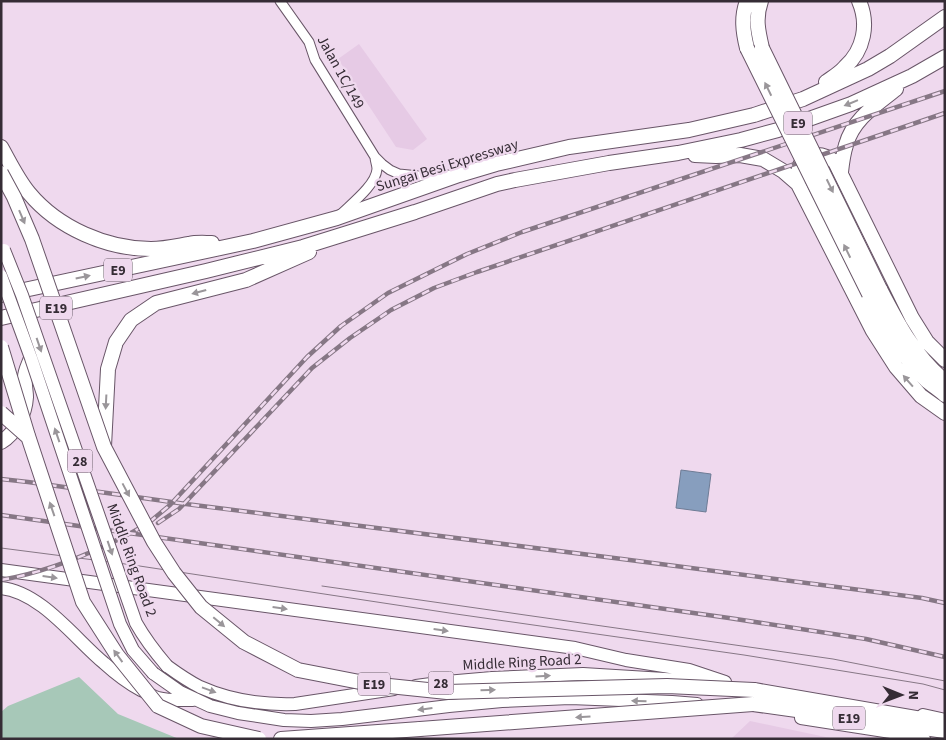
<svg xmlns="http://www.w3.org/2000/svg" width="946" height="740" font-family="'Source Sans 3',sans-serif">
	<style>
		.built { fill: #e6cae5 }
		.green { fill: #a7c8b8 }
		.water { fill: #879ebe; stroke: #6e7c95 }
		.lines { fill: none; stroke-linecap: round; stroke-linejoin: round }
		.tertiary-casing { stroke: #695668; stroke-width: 11 }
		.trunk-casing { stroke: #695668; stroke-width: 14 }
		.motorway-casing { stroke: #695668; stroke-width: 16 }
		.tertiary { stroke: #fff; stroke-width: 9 }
		.trunk { stroke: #fff; stroke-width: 12 }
		.motorway { stroke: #fff; stroke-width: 14 }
		.tram { stroke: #867785; stroke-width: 1 }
		.rail-casing { stroke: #867785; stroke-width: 4.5 }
		.rail { stroke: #efd9ee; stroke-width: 2.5; stroke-dasharray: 8; stroke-linecap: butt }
		.trunk-bridge-casing { stroke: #695668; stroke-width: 14; stroke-linecap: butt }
		.motorway-bridge-casing { stroke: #695668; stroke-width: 16; stroke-linecap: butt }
		.trunk-bridge { stroke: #fff; stroke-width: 12 }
		.motorway-bridge { stroke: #fff; stroke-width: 14 }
		.oneway { fill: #9a969a }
		.labels { text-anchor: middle; stroke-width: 4.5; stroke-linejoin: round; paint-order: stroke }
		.shield { fill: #efd9ee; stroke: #6d606c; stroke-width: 1 }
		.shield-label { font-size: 14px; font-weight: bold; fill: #352c35 }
		.street-label { font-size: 15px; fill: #352c35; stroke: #efd9ee }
	</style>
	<rect width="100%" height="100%" fill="#efd9ee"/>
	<path class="built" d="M 359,44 L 427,139 L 413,150 L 396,147 L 338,59 Z
		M 750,721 L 835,739 L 731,739 Z"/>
	<path class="green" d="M 79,677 L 118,714 L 179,739 L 1,739 L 1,712 L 8,706 Z"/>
	<path class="water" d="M 681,470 L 711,474 L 706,512 L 676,508 Z"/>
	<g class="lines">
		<defs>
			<path id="tertiary" d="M 280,1 L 309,42 L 315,60 L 375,157 L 382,164 L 390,170 L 399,174 L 419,176 L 449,175
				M 340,215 C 351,204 376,185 377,169 C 377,165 375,161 375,157"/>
			<path id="trunk" d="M 1,570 L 575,648 L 626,660 L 689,670 L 725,682
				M 1,588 C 41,592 75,639 104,663 C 115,673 128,683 141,690 C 147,692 153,697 158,698 C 169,701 182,700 193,700
				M 167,666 C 178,674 188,681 200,687 C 229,700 263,705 295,704 L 394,689
				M 153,673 L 180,692 L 210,706 L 238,713 L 284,720 L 311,721 L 342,719 L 449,706 L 502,701 L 570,698 L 672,702 L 697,704
				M 416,686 L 446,682 L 492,678 L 583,674 L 713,682
				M 923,715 L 945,720
				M 801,718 L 891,732 L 924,739"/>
			<path id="motorway" d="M 747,1 C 741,17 743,32 747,48
				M 761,1 C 755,18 758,31 762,48
				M 826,82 C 833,77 840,73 845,67 C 864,50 869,24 859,1
				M 1,147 C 10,163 18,180 29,193 C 58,228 107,249 151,249 C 164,249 177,246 189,244 C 197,242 205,243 212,243
				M 695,155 L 716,156 L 740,155 L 763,159 L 783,171 L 798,184
				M 841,172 C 842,163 843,154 846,145 C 853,119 876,105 896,89
				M 880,289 C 897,322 915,357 945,381
				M 869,294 C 885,325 901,356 926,380 C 932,385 939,390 945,395
				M 1,295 L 253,241 L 337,218 L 459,175 L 496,164 L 569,147 L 689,130 L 754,115 L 803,99 L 868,69 L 890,56 L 945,17
				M 1,318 L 206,271 L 303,247 L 415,212 L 497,184 L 515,180 L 609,163 L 678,153 L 741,140 L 778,130 L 851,104 L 912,76 L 945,57
				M 945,360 L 927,342 L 912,318 L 835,162 C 821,151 802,152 798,172 C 797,176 798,180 798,184 L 873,331 L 896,367 L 921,396 L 945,413
				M 1,442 C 16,433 25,414 26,397 C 26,391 24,384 25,377 C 25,371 29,364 31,358
				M 104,446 L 108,369 L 116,342 L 131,320 L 156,303 L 246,280 L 309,252
				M 754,690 L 933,721
				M 753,704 L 945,731
				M 281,739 L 420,729"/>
		</defs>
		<use href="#tertiary" class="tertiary-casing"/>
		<use href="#trunk" class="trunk-casing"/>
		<use href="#motorway" class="motorway-casing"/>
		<use href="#tertiary" class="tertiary"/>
		<use href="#trunk" class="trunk"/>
		<use href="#motorway" class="motorway"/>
		<path class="tram" d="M 1,548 L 133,565 L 456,614 L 744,655 L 923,684 L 945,690
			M 322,586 L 833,659 L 945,681"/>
		<defs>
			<path id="rail" d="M 1,479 L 28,482 L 186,504 L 622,559 L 922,598 L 945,603
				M 1,515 L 729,618 L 866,639 L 945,657
				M 158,523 L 179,509 L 312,368 L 350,338 L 391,310 L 434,288 L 477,272 L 945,113
				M 1,580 C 41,573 75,560 111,543 C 125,536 140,529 152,520 C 158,515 164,510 170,505 L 307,357 L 341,326 L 388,293 L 467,254 L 522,232 L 945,91"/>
		</defs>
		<use href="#rail" class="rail-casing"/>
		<use href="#rail" class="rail"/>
		<defs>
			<path id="trunk-bridge" d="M 4,250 L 22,295 L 136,623 C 145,639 155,652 167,666
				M 1,276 L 31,358 L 120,624 L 133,650 L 153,673"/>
			<path id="motorway-bridge" d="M 747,48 L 869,294
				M 762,48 L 880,289
				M 1,173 L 14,197 L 32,239 L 104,447 L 154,542 L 174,573 L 201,607 L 244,642 L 298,670 L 370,684 L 447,692 L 667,686 L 754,690
				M 1,347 L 28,436 L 83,602 L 117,655 L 158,706 L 201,726 L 259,739
				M 1,413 L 27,436
				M 420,729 L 753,704"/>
		</defs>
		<use href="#trunk-bridge" class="trunk-bridge-casing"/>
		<use href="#motorway-bridge" class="motorway-bridge-casing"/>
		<use href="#trunk-bridge" class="trunk-bridge"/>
		<use href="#motorway-bridge" class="motorway-bridge"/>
	</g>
	<defs><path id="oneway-solid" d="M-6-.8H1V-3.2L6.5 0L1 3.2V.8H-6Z" transform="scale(1.25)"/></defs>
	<g class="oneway">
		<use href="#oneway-solid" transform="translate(768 89) rotate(-116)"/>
		<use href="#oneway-solid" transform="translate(851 103) rotate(158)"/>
		<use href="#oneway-solid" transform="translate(830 186) rotate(64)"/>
		<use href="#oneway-solid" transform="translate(22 217) rotate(67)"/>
		<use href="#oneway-solid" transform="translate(847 251) rotate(-116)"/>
		<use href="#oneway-solid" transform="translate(83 277) rotate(-12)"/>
		<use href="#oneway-solid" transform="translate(199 292) rotate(165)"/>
		<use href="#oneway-solid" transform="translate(39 345) rotate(71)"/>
		<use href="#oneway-solid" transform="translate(908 381) rotate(-131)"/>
		<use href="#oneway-solid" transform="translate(106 402) rotate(93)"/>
		<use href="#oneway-solid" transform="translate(57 435) rotate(-109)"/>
		<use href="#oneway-solid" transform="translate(126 490) rotate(62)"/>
		<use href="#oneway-solid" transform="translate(52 509) rotate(-109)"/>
		<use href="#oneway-solid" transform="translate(110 548) rotate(71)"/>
		<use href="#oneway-solid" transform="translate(50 577) rotate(8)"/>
		<use href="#oneway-solid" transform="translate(280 608) rotate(8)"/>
		<use href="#oneway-solid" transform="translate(219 622) rotate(40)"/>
		<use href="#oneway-solid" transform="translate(441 630) rotate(8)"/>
		<use href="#oneway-solid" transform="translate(118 656) rotate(-126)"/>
		<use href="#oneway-solid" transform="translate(543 676) rotate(-3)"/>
		<use href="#oneway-solid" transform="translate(209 690) rotate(20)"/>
		<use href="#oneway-solid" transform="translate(488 690) rotate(-2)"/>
		<use href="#oneway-solid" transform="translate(639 701) rotate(-178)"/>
		<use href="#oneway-solid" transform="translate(425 709) rotate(173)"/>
		<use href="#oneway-solid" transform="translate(583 717) rotate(176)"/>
	</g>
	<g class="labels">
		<g class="shield">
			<rect x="784" y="111.5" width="28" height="23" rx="4"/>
			<rect x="104" y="258.5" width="28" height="23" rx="4"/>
			<rect x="40" y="296.5" width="32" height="23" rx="4"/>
			<rect x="67.5" y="449.5" width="25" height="23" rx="4"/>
			<rect x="428.5" y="671.5" width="25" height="23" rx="4"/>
			<rect x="358" y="672.5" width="32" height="23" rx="4"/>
			<rect x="833" y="706.5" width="32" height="23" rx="4"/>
		</g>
		<g class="shield-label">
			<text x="798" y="128">E9</text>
			<text x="118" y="275">E9</text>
			<text x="56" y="313">E19</text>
			<text x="80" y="466">28</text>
			<text x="441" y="688">28</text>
			<text x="374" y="689">E19</text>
			<text x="849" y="723">E19</text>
		</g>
		<g class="street-label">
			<text transform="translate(341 72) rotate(61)" y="5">Jalan 1C/149</text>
			<text transform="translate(447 165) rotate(-17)" y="5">Sungai Besi Expressway</text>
			<text transform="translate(132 560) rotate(70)" y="5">Middle Ring Road 2</text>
			<text transform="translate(522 662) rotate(-3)" y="5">Middle Ring Road 2</text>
		</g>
	</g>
	<rect width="946" height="740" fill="none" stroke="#352c35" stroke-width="5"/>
	<g transform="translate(901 695) rotate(91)" stroke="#efd9ee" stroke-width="4" paint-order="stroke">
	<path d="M0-4L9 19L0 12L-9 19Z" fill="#352c35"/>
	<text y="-8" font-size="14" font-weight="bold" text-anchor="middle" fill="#352c35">N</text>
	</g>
</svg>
